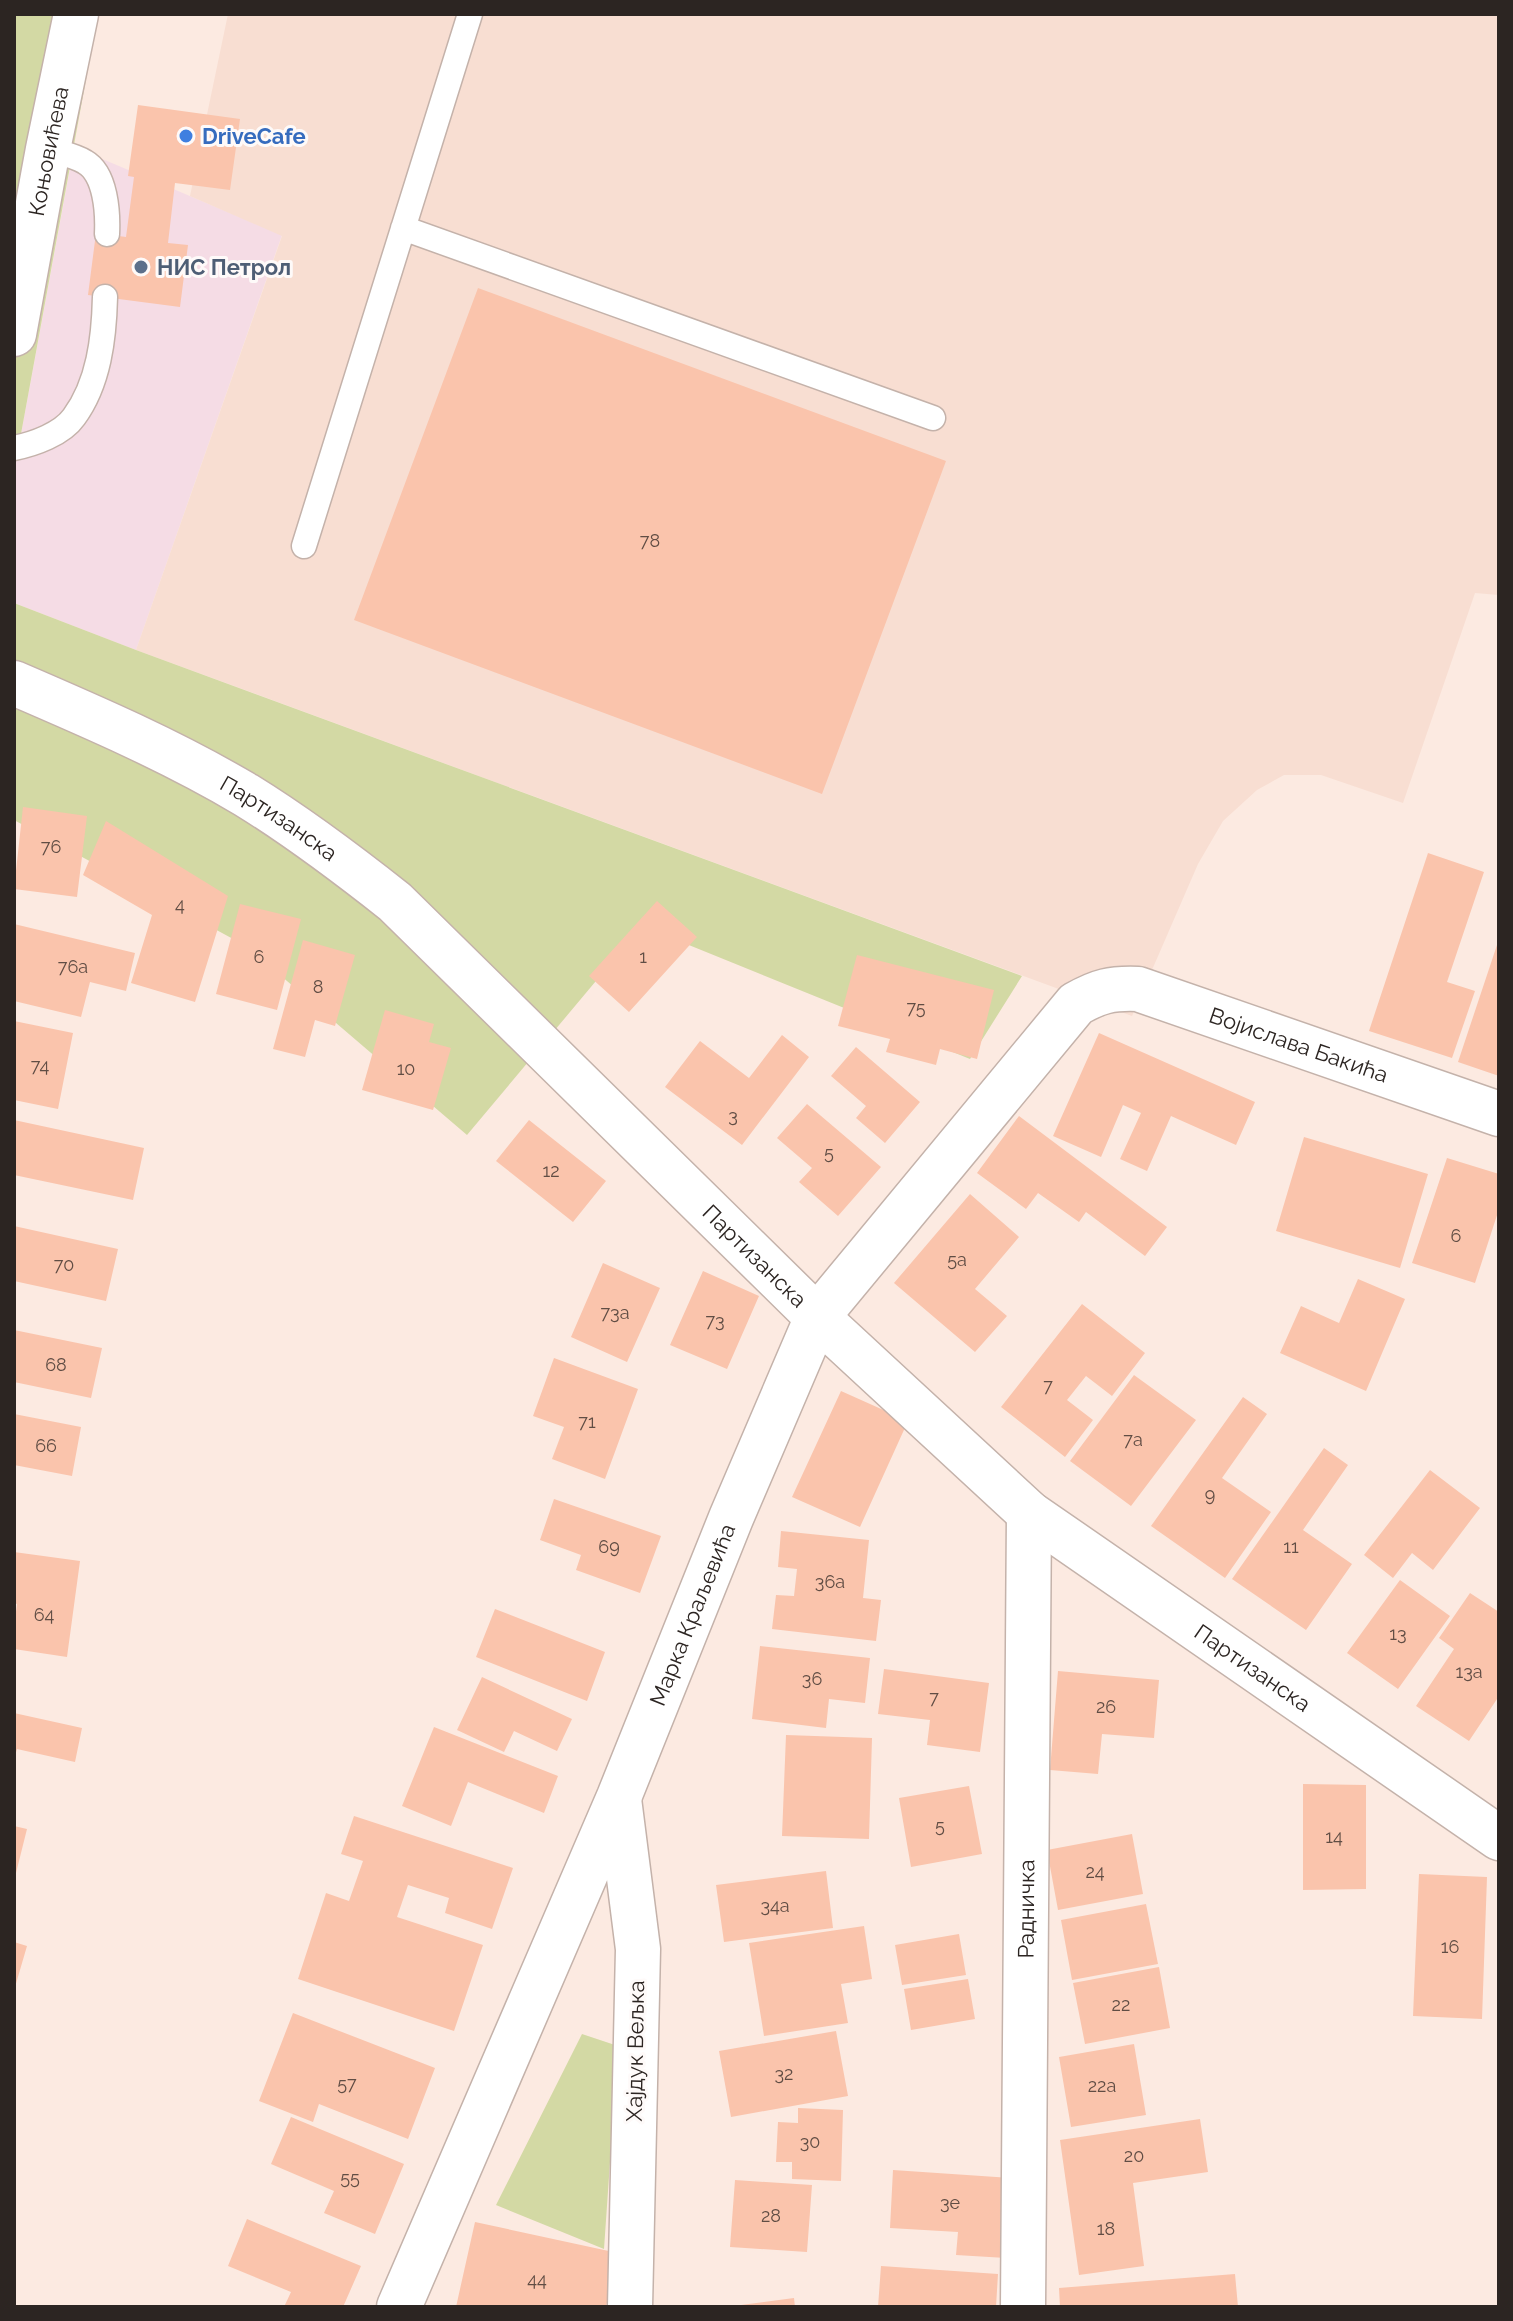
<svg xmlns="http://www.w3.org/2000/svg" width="1513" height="2321" font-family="Raleway,sans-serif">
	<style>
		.commercial { fill: #f5dce5 }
		.built { fill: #f8ded2 }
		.green { fill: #d3d9a4 }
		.building { fill: #fac4ac }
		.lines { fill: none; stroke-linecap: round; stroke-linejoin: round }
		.service-casing { stroke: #c4b2aa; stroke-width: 27 }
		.minor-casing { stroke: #c4b2aa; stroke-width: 47 }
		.secondary-casing { stroke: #c4b2aa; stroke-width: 47 }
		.service { stroke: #fff; stroke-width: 24 }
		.minor { stroke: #fff; stroke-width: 44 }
		.secondary { stroke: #fff; stroke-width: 44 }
		.shop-dot { fill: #3f7fe0; stroke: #fefaf9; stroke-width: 3 }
		.service-dot { fill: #5c6f8a; stroke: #fefaf9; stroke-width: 3 }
		.labels { text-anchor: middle; stroke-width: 6; stroke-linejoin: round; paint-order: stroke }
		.number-label { font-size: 18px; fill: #604d44 }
		.shop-label { font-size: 22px; font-weight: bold; fill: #366cbe; stroke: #fefaf9; text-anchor: start }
		.street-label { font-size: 22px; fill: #2c2522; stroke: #fefaf9 }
		.service-label { font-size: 22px; font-weight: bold; fill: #4e5e75; stroke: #fefaf9; text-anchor: start }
	</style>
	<rect width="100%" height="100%" fill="#fceae1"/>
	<path class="commercial" d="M 74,147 L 282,235 L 136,650 L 14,603 L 14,472 Z"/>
	<path class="built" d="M 228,14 L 1499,14 L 1499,595 L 1475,593 L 1403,803 L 1321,775 L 1284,775 L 1257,790 L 1223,821 L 1198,864 L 1132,1016 L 136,650 L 282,236 L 190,196 Z"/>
	<path class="green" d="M 14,14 L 98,14 L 14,472 Z
		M 14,603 L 136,650 L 1022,976 L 970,1059 L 642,926 L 467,1135 L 246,946 L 14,820 Z
		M 582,2034 L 618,2046 L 604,2249 L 496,2205 Z"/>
	<path class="building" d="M 138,105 L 240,119 L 230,190 L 175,183 L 168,243 L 188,245 L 180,307 L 88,295 L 96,233 L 126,237 L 134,177 L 128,176 Z
		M 478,288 L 946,461 L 822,794 L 354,620 Z
		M 23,807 L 87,816 L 77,897 L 14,889 Z
		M 106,821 L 228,896 L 195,1002 L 131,983 L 152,915 L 83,875 Z
		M 1428,853 L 1484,872 L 1447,982 L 1475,991 L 1452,1058 L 1369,1031 Z
		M 657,901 L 697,937 L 629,1012 L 589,976 Z
		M 240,904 L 301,919 L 277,1010 L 216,994 Z
		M 14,924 L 135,953 L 126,991 L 90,982 L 81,1017 L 14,1001 Z
		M 303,940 L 355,955 L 335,1026 L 315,1020 L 305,1057 L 273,1049 Z
		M 1498,942 L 1499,943 L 1499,1076 L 1458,1062 Z
		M 857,955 L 994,990 L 977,1059 L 940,1049 L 936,1065 L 886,1052 L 890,1039 L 838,1026 Z
		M 385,1010 L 434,1024 L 429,1042 L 451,1048 L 433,1110 L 362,1090 Z
		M 14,1021 L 73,1033 L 58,1109 L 14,1100 Z
		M 1099,1033 L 1255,1102 L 1236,1145 L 1171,1116 L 1147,1171 L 1120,1159 L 1141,1113 L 1123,1105 L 1101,1157 L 1053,1136 Z
		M 782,1035 L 809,1057 L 742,1145 L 665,1087 L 700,1041 L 749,1078 Z
		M 856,1047 L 920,1102 L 885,1143 L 856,1118 L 866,1106 L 831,1076 Z
		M 807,1104 L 881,1167 L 838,1216 L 799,1182 L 812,1168 L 777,1138 Z
		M 1019,1116 L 1167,1227 L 1145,1256 L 1086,1212 L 1079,1222 L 1038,1193 L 1026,1209 L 977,1173 Z
		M 14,1120 L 144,1148 L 133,1200 L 14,1175 Z
		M 529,1120 L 606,1181 L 573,1222 L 496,1161 Z
		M 1304,1137 L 1428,1174 L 1400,1268 L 1276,1231 Z
		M 1447,1158 L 1499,1174 L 1499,1209 L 1475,1283 L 1412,1263 Z
		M 970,1194 L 1019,1237 L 975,1289 L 1007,1316 L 975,1352 L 894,1283 Z
		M 14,1226 L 118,1249 L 106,1301 L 14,1281 Z
		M 603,1263 L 660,1288 L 627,1362 L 571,1337 Z
		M 703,1271 L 759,1296 L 727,1369 L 670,1345 Z
		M 1358,1279 L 1405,1299 L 1366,1391 L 1280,1353 L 1301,1306 L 1339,1323 Z
		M 1082,1304 L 1145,1353 L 1112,1396 L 1086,1376 L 1067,1400 L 1093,1420 L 1065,1457 L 1001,1407 Z
		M 14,1330 L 102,1348 L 91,1398 L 14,1382 Z
		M 554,1358 L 638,1389 L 605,1479 L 552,1459 L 564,1427 L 533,1416 Z
		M 1134,1375 L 1196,1420 L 1131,1506 L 1070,1461 Z
		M 841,1391 L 908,1421 L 860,1527 L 792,1497 Z
		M 1243,1397 L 1267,1414 L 1222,1478 L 1271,1512 L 1225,1578 L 1151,1526 Z
		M 14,1414 L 81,1427 L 72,1476 L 14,1465 Z
		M 1324,1448 L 1348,1465 L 1303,1530 L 1352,1564 L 1306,1630 L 1232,1579 Z
		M 1430,1470 L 1480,1508 L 1433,1570 L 1412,1553 L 1393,1578 L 1364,1555 Z
		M 554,1499 L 661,1536 L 640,1593 L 576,1570 L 581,1555 L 540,1540 Z
		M 781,1531 L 869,1540 L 863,1598 L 881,1600 L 876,1641 L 772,1629 L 776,1595 L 794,1596 L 797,1569 L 778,1567 Z
		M 14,1552 L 80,1561 L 67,1657 L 14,1649 L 14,1627 L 17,1604 L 14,1603 Z
		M 1400,1580 L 1450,1616 L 1398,1689 L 1347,1653 Z
		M 1470,1593 L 1499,1612 L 1499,1696 L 1469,1741 L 1416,1706 L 1454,1649 L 1439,1638 Z
		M 495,1609 L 605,1652 L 587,1701 L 476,1657 Z
		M 760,1646 L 870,1658 L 865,1703 L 829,1699 L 826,1728 L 752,1719 Z
		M 884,1669 L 989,1683 L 980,1752 L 927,1745 L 930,1720 L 878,1714 Z
		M 1058,1671 L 1159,1680 L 1154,1738 L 1102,1734 L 1098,1774 L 1050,1770 Z
		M 482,1677 L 572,1719 L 557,1751 L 514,1731 L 504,1752 L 457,1730 Z
		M 14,1713 L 82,1728 L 75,1762 L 17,1749 L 14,1759 Z
		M 434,1727 L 558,1776 L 544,1813 L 468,1782 L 451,1826 L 402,1806 Z
		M 786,1735 L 872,1738 L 869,1839 L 782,1836 Z
		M 1303,1784 L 1366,1785 L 1366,1889 L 1303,1890 Z
		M 969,1786 L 982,1854 L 911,1867 L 899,1798 Z
		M 354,1816 L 513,1868 L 492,1929 L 445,1913 L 449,1898 L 408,1885 L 397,1917 L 483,1945 L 454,2031 L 298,1979 L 326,1893 L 349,1901 L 363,1861 L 341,1854 Z
		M 14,1826 L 27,1829 L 15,1877 L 14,1877 Z
		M 1132,1834 L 1143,1894 L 1058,1910 L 1047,1850 Z
		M 826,1871 L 833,1928 L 724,1942 L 716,1885 Z
		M 1419,1874 L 1487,1877 L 1482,2019 L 1413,2016 Z
		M 1146,1904 L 1158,1964 L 1072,1980 L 1061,1920 Z
		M 864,1926 L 872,1979 L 841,1984 L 848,2023 L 764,2036 L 749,1943 Z
		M 959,1934 L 966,1975 L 902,1985 L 895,1945 Z
		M 14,1942 L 27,1946 L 15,1987 L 14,1987 Z
		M 1159,1967 L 1170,2028 L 1085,2044 L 1073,1983 Z
		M 968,1979 L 975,2019 L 911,2030 L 904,1989 Z
		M 293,2013 L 435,2068 L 408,2139 L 319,2104 L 313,2122 L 259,2101 Z
		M 836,2031 L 848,2096 L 731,2117 L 719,2051 Z
		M 1134,2044 L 1146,2115 L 1071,2127 L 1059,2057 Z
		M 798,2108 L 843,2110 L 841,2181 L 792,2179 L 792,2162 L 776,2162 L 778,2122 L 798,2123 Z
		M 291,2117 L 404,2164 L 375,2234 L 324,2213 L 334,2191 L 271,2164 Z
		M 1200,2119 L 1208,2172 L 1133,2183 L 1144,2266 L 1079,2275 L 1060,2140 Z
		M 893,2170 L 1011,2178 L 1006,2258 L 956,2255 L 958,2232 L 890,2228 Z
		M 735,2180 L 812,2185 L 807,2252 L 730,2247 Z
		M 247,2219 L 361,2266 L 343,2307 L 284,2307 L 291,2292 L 228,2266 Z
		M 475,2222 L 618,2253 L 606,2307 L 456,2307 Z
		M 881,2266 L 998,2274 L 996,2307 L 878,2307 Z
		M 1235,2274 L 1238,2307 L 1060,2307 L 1059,2288 Z
		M 794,2298 L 795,2307 L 741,2307 L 741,2305 Z"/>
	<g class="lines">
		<defs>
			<path id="service" d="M 48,149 C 59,153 74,155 85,162 C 106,174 108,213 107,234
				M 403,228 L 933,418
				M 14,448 C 34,444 62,434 74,417 C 99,383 104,338 105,297
				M 304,546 L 470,14"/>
			<g id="minor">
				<path id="s1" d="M 14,683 C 93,717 172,751 246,795 C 298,827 347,864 395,902 L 817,1317 L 1029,1513 L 1499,1838"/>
				<path d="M 619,1799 L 638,1949 L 630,2307"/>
				<path id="s2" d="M 399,2307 L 619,1797 L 731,1518 L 817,1317 L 1076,1004 C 1099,991 1111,988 1138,989 L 1499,1114"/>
				<path id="s3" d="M 1023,2307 L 1029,1513"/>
			</g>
			<g id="secondary">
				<path id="s4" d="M 14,334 L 48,149 L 76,14"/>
			</g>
		</defs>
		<use href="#service" class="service-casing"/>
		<use href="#minor" class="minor-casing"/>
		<use href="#secondary" class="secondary-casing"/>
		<use href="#service" class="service"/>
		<use href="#minor" class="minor"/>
		<use href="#secondary" class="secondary"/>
	</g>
	<circle class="shop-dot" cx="186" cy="136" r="8"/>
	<circle class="service-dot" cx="141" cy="267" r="8"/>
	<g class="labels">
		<g class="number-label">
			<text x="650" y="547">78</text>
			<text x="51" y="853">76</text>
			<text x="180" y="911">4</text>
			<text x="259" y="963">6</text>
			<text x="643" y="963">1</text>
			<text x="73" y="973">76a</text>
			<text x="318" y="993">8</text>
			<text x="916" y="1014">75</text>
			<text x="40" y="1072">74</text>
			<text x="406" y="1075">10</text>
			<text x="733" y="1122">3</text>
			<text x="829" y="1159">5</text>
			<text x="551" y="1177">12</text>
			<text x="1456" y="1242">6</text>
			<text x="957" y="1266">5a</text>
			<text x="64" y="1271">70</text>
			<text x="615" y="1319">73a</text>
			<text x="715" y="1327">73</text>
			<text x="56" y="1371">68</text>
			<text x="1048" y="1392">7</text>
			<text x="587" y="1428">71</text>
			<text x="1133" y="1446">7a</text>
			<text x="46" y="1452">66</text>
			<text x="1210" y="1501">9</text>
			<text x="609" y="1553">69</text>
			<text x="1291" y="1553">11</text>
			<text x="830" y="1588">36a</text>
			<text x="44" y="1621">64</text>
			<text x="1398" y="1640">13</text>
			<text x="1469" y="1678">13a</text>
			<text x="812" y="1685">36</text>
			<text x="934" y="1704">7</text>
			<text x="1106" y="1713">26</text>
			<text x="940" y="1832">5</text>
			<text x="1334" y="1843">14</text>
			<text x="1095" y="1878">24</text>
			<text x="775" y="1912">34a</text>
			<text x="1450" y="1953">16</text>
			<text x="1121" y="2011">22</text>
			<text x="784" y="2080">32</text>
			<text x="347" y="2090">57</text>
			<text x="1102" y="2092">22a</text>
			<text x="810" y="2148">30</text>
			<text x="1134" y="2162">20</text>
			<text x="350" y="2184">55</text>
			<text x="950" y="2209">3e</text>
			<text x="771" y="2222">28</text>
			<text x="1106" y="2235">18</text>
			<text x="537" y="2286">44</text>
		</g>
		<g class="shop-label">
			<text x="202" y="144">DriveCafe</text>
		</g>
		<g class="street-label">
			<text dy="8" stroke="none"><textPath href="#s4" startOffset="186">Коњовићева</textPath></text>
			<text dy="8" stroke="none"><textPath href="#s1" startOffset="298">Партизанска</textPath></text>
			<text dy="8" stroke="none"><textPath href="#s2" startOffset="1716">Војислава Бакића</textPath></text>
			<text dy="8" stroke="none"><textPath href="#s1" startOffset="946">Партизанска</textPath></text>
			<text dy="8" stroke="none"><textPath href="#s2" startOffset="752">Марка Краљевића</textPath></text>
			<text dy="8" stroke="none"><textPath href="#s1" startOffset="1594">Партизанска</textPath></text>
			<text dy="8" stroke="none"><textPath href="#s3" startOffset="398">Радничка</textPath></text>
			<text transform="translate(635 2051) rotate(-89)" y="8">Хајдук Вељка</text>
		</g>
		<g class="service-label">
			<text x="157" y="275">НИС Петрол</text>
		</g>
	</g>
	<rect width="1513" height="2321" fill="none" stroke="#2c2522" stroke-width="32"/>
</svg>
